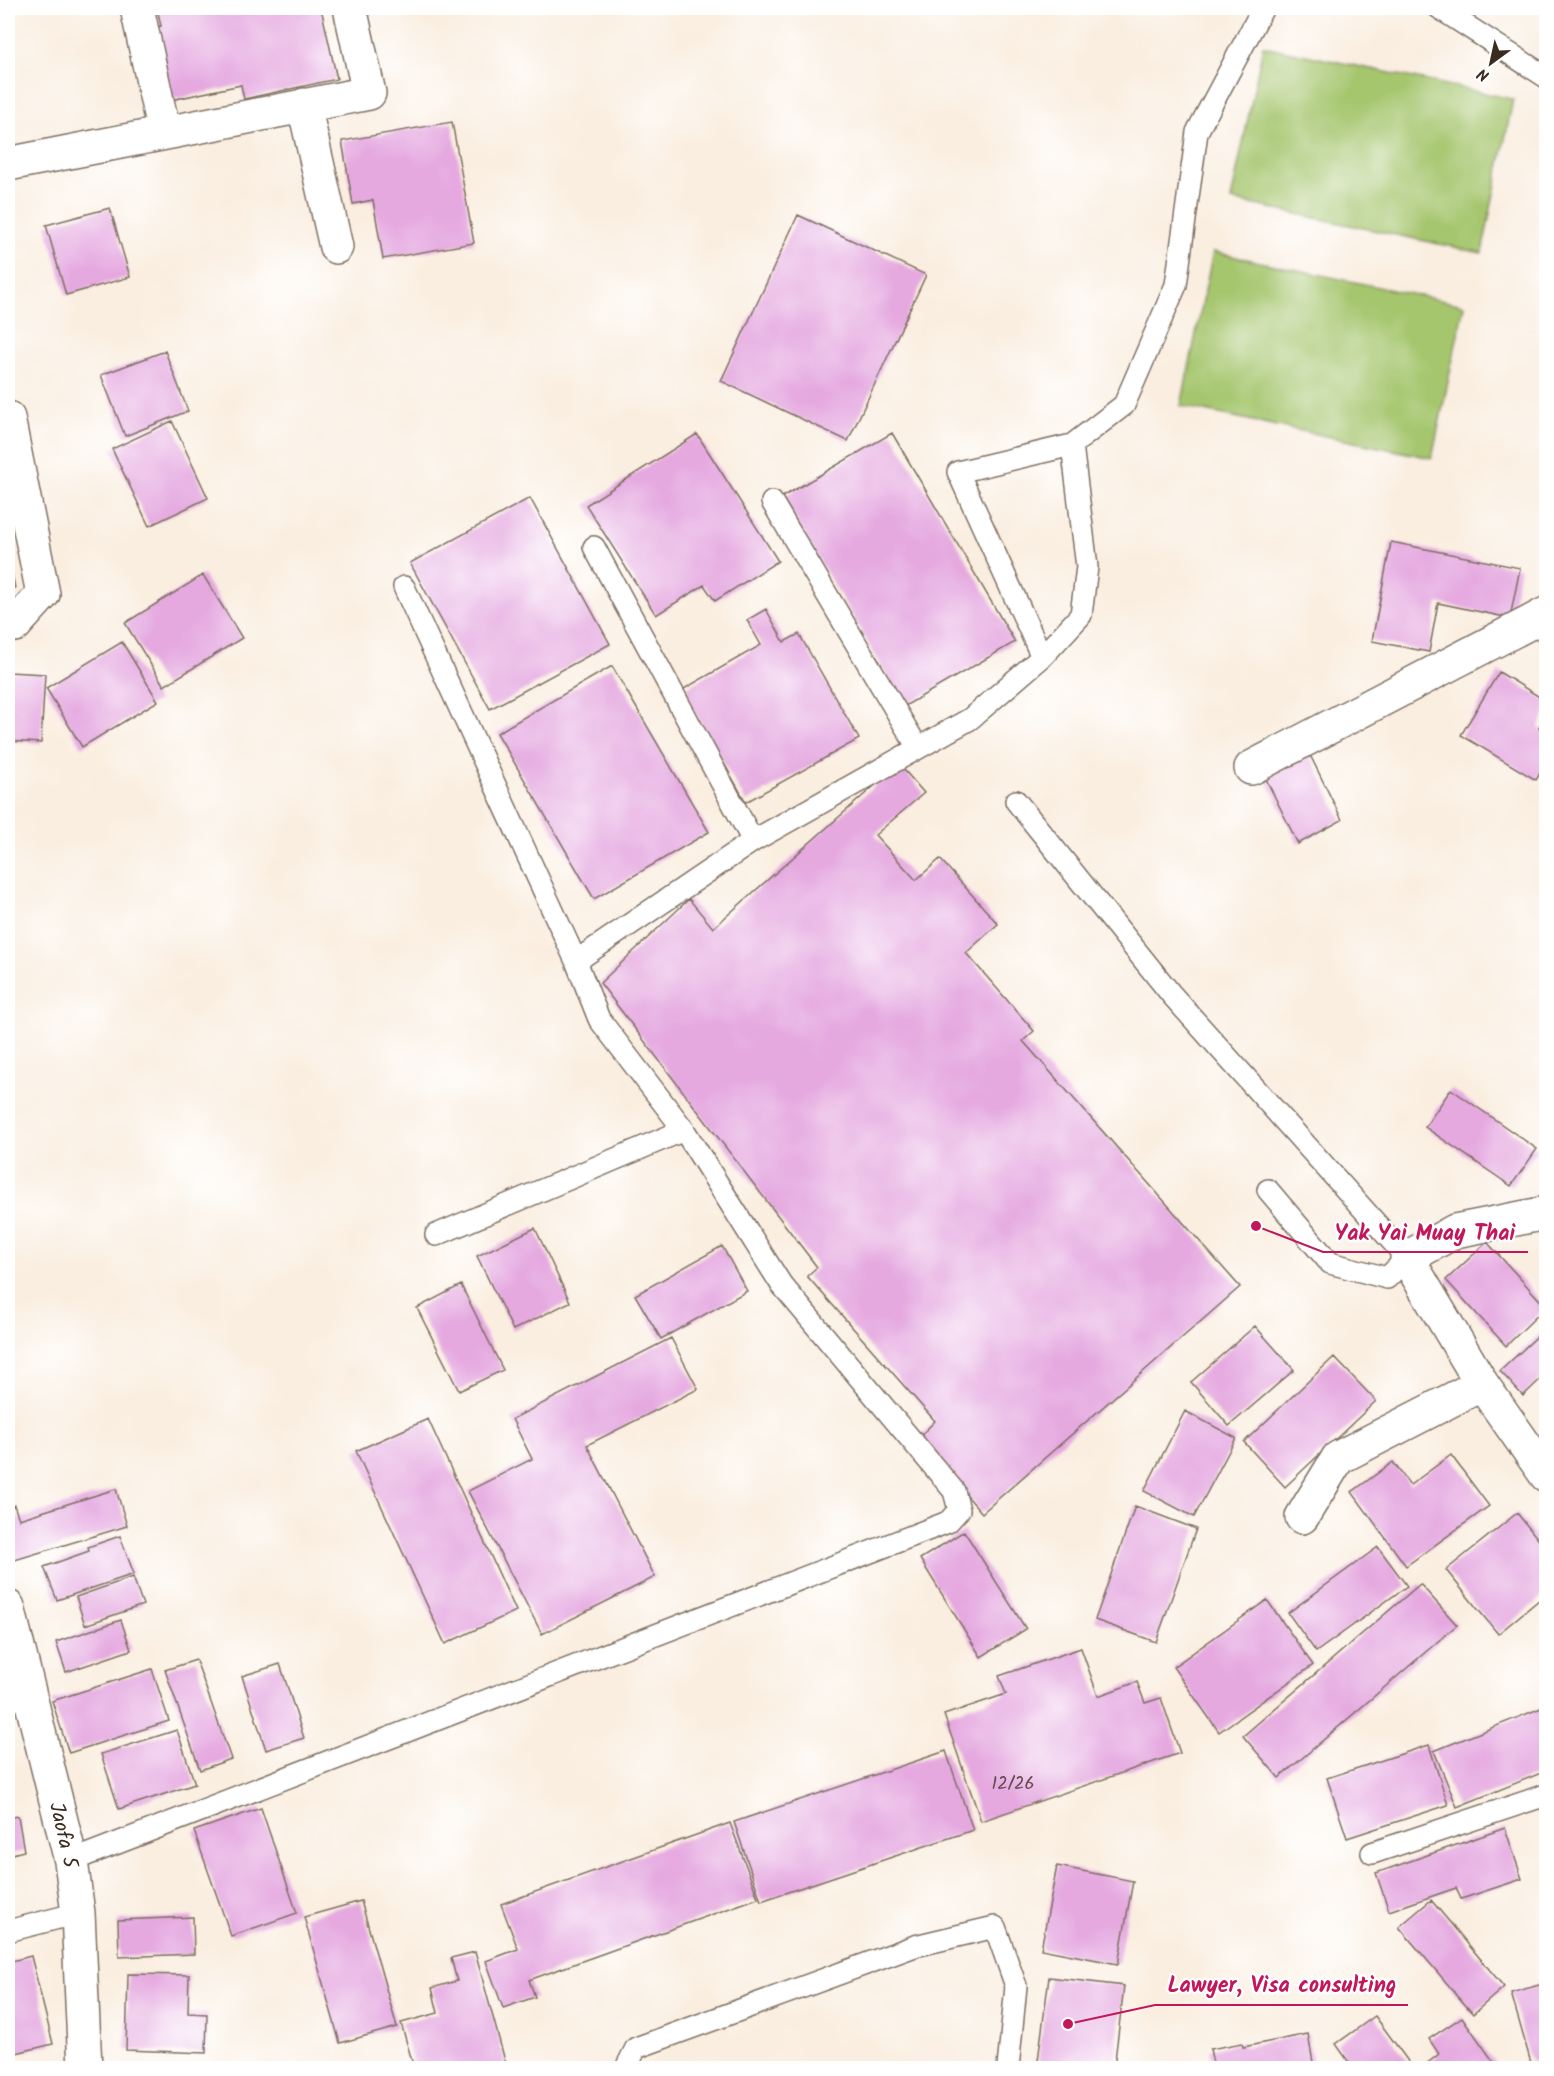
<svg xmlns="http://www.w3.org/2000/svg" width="1554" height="2076" font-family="Kalam,sans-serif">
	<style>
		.green { fill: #a6c66e; stroke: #707846; stroke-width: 1.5 }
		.building { fill: #e5a9e0 }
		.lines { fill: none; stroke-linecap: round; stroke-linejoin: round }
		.service-casing { stroke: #7e6f62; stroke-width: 24 }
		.minor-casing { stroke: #7e6f62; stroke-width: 36 }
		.service { stroke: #fff; stroke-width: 21 }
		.minor { stroke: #fff; stroke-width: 33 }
		.labels { text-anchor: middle; stroke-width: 4.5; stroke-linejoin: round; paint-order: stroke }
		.number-label { font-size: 18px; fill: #664a4e }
		.street-label { font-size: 21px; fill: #3b2a1e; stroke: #fff }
		.leader { fill: none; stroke: #c2185b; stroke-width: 2 }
		.callout-dot { fill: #c2185b; stroke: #fff; stroke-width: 2 }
		.callout-label { font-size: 22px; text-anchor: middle; font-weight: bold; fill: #c2185b; stroke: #fff; stroke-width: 4.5; stroke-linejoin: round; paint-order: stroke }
	</style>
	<rect width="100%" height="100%" fill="#fff"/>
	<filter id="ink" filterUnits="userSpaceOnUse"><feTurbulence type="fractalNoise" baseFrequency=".0167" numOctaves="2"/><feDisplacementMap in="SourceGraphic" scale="12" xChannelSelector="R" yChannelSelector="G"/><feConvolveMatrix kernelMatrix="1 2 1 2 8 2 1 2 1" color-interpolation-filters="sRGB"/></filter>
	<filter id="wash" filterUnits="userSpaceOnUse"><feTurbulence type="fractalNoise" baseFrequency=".008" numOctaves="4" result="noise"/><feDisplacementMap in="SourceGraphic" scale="24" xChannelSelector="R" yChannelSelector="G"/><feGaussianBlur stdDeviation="1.35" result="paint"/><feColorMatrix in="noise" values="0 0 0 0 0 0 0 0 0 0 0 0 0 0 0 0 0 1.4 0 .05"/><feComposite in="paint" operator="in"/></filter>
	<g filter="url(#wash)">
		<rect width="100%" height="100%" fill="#faeee0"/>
		<path class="green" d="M 1263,46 L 1513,99 L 1482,253 L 1231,200 Z
			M 1213,252 L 1464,305 L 1432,458 L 1181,406 Z"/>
		<g id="blocks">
			<path class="building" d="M 157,8 L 321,8 L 337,79 L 244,99 L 241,85 L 171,100 L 154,27 L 161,26 Z
				M 452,122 L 474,243 L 383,259 L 373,200 L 353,204 L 342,141 Z
				M 110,208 L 130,277 L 66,295 L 46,225 Z
				M 798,215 L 926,275 L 848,441 L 721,381 Z
				M 165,351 L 188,411 L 125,436 L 101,375 Z
				M 172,421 L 208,498 L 149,526 L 112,449 Z
				M 892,433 L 1015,642 L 905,706 L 782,497 Z
				M 697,434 L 778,561 L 715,601 L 704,585 L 656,615 L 586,505 Z
				M 530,498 L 610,644 L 490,709 L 410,563 Z
				M 1391,542 L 1520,568 L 1510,618 L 1438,603 L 1429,652 L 1372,641 Z
				M 8,553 L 15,588 L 8,589 Z
				M 203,575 L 242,638 L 164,686 L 125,623 Z
				M 766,609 L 784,642 L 799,634 L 859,739 L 746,802 L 682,690 L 761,645 L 747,620 Z
				M 122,642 L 158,701 L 82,747 L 46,688 Z
				M 612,666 L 709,832 L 594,899 L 497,733 Z
				M 8,672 L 45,674 L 41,743 L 8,741 Z
				M 1499,672 L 1546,701 L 1546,714 L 1539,727 L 1546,732 L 1546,763 L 1536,780 L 1461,735 Z
				M 1310,755 L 1342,820 L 1298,844 L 1266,779 Z
				M 899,764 L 924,793 L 875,835 L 916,880 L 940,859 L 998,924 L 966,953 L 1034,1031 L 1023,1041 L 1240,1287 L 982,1513 L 917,1439 L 935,1421 L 807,1276 L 817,1267 L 600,983 L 689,899 L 713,928 Z
				M 1451,1089 L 1537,1149 L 1511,1186 L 1425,1127 Z
				M 535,1228 L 570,1302 L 513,1330 L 477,1256 Z
				M 1487,1242 L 1546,1307 L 1506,1346 L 1446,1280 Z
				M 722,1246 L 747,1291 L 661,1339 L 635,1295 Z
				M 461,1285 L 503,1370 L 459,1391 L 417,1308 Z
				M 1255,1326 L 1294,1370 L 1229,1426 L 1191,1382 Z
				M 1546,1328 L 1546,1374 L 1523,1396 L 1500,1371 Z
				M 671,1338 L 698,1389 L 587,1445 L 655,1577 L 542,1634 L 468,1491 L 532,1459 L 512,1419 Z
				M 1334,1357 L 1376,1401 L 1285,1487 L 1244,1442 Z
				M 1185,1411 L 1236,1438 L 1194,1517 L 1144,1491 Z
				M 428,1419 L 516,1611 L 445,1644 L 356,1451 Z
				M 1451,1455 L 1489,1506 L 1406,1566 L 1352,1492 L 1393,1462 L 1410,1485 Z
				M 116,1489 L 127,1526 L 8,1562 L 8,1508 L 14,1505 L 19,1519 Z
				M 1135,1506 L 1196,1529 L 1156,1642 L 1095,1620 Z
				M 1517,1513 L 1546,1549 L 1546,1594 L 1498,1634 L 1446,1570 Z
				M 964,1531 L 1026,1629 L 981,1657 L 920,1559 Z
				M 120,1536 L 134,1574 L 57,1600 L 44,1567 L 89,1551 L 88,1547 Z
				M 1378,1547 L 1407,1586 L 1316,1652 L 1288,1613 Z
				M 133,1577 L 143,1605 L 85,1625 L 76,1597 Z
				M 1420,1584 L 1457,1625 L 1279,1778 L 1243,1736 Z
				M 1267,1600 L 1313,1665 L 1219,1732 L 1173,1667 Z
				M 121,1620 L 131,1650 L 66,1672 L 56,1642 Z
				M 1081,1648 L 1098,1696 L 1137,1682 L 1145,1703 L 1161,1698 L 1180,1753 L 981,1821 L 944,1715 L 1006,1694 L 999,1676 Z
				M 196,1660 L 231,1759 L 200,1770 L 165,1670 Z
				M 280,1664 L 304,1738 L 266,1750 L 242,1676 Z
				M 152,1669 L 169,1721 L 69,1753 L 52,1701 Z
				M 1546,1706 L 1546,1771 L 1457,1807 L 1434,1751 Z
				M 177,1730 L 195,1784 L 119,1809 L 101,1754 Z
				M 1429,1745 L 1448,1805 L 1347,1838 L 1327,1778 Z
				M 946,1751 L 973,1830 L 761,1901 L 734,1822 Z
				M 261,1808 L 297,1913 L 231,1936 L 194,1831 Z
				M 18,1816 L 24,1851 L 8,1855 L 8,1818 Z
				M 730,1823 L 758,1898 L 529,1980 L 535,1997 L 503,2008 L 486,1961 L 518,1949 L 501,1904 Z
				M 1505,1828 L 1522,1879 L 1461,1899 L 1456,1888 L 1389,1911 L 1376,1873 Z
				M 1057,1866 L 1133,1881 L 1118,1964 L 1041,1949 Z
				M 1431,1900 L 1504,1987 L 1473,2014 L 1399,1927 Z
				M 361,1901 L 397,2027 L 340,2043 L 304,1917 Z
				M 193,1917 L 194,1954 L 119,1957 L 118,1920 Z
				M 475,1952 L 507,2068 L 414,2068 L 401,2023 L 438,2013 L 432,1988 L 457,1981 L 451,1958 Z
				M 31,1956 L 53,2044 L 8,2055 L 8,1962 Z
				M 128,1974 L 189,1975 L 188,2013 L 207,2014 L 206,2053 L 126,2050 Z
				M 1049,1977 L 1124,1986 L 1114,2068 L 1037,2068 Z
				M 1546,1983 L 1546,2059 L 1531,2063 L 1511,1993 Z
				M 1375,2016 L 1413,2068 L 1353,2068 L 1336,2044 Z
				M 1462,2017 L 1498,2068 L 1421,2068 L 1439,2054 L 1429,2039 Z
				M 1308,2034 L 1314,2068 L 1214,2068 L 1210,2049 L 1242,2043 L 1243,2047 Z"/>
		</g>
	</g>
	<g filter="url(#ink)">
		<use href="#blocks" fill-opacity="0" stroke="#7e6f62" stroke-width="1.5"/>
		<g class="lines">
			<defs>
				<path id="service" d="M 1439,8 L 1546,77
					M 772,502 L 918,748
					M 594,547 L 753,841
					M 404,587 L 576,961 L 753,841 L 970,719 L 1042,657 L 1081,615 L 1087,567 L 1072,445 L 1124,405 L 1176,285 L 1197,132 L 1263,8
					M 1042,657 L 958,472 L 1072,445
					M 1016,801 L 1171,994 L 1407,1258 L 1387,1278 L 1330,1263 L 1268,1190
					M 436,1235 L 684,1130
					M 1372,1853 L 1546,1795
					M 71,1861 L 948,1522 L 959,1510 L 954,1491 L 781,1284 L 684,1130 L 599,1019 L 576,961
					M 8,1931 L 78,1913
					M 626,2068 L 636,2048 L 915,1946 L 995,1927 L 1016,1986 L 1008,2068"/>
				<path id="minor" d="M 137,8 L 164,133
					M 304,105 L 336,247
					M 8,164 L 369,93 L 350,8
					M 8,418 L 43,594 L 15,625 L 8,626
					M 1251,768 L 1546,614
					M 1546,1213 L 1455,1231 L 1407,1258 L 1482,1384 L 1546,1475
					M 1302,1517 L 1338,1458 L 1482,1384
					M 8,1607 L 71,1861 L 78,1913 L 85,2068"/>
			</defs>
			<use href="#service" class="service-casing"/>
			<use href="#minor" class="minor-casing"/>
			<use href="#service" class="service"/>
			<use href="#minor" class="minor"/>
		</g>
	</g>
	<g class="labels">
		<g class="number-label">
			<text x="1013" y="1789">12/26</text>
		</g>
		<g class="street-label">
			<text transform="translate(64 1835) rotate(77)" y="7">Jaofa 5</text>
		</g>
	</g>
	<path class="leader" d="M1256 1226L1323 1252H1528M1068 2024L1155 2005H1408"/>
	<g class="callout-dot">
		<circle cx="1256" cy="1226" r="6"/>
		<circle cx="1068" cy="2024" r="6"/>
	</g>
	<g class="callout-label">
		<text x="1425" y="1240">Yak Yai Muay Thai</text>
		<text x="1282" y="1992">Lawyer, Visa consulting</text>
	</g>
	<rect width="1554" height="2076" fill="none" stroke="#fff" stroke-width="30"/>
	<g transform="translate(1491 63) rotate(213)" stroke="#ffffff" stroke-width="4.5" paint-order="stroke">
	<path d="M0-4.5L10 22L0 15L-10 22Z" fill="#3b2a1e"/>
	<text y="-9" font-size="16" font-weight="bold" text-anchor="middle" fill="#3b2a1e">N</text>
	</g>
</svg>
